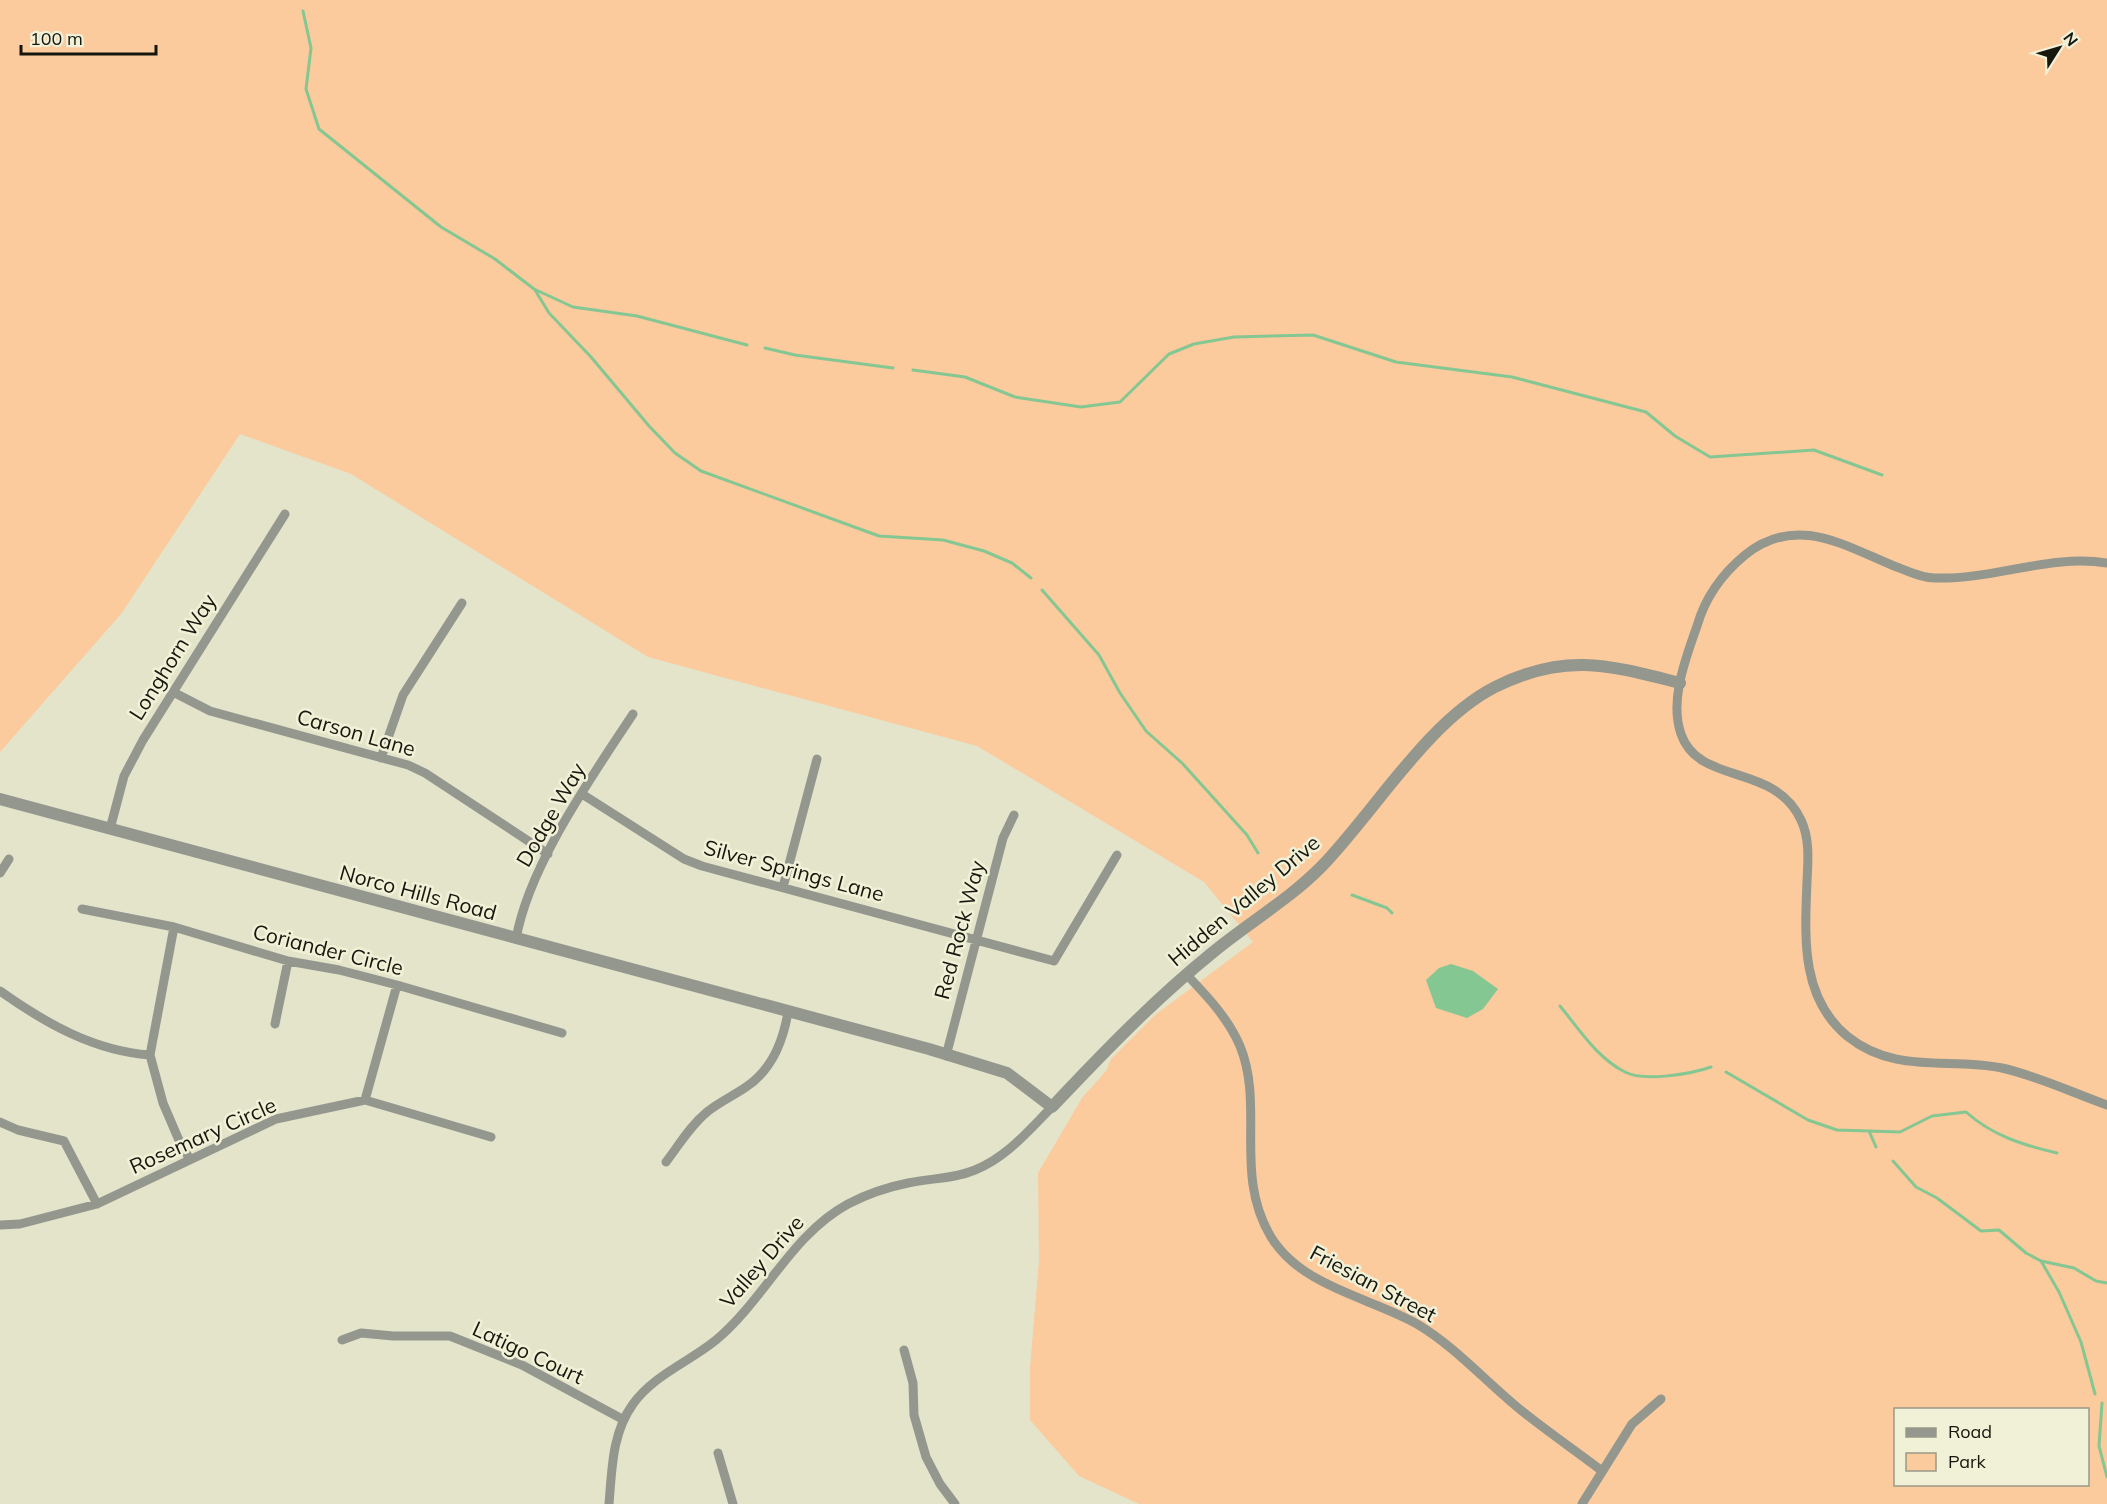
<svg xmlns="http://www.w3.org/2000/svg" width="2107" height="1504" font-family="Mulish,sans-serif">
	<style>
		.green { fill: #fbca9d; fill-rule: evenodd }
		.water { fill: #84c792 }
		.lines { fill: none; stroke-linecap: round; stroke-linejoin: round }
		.stream { stroke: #84c792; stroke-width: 3 }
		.minor { stroke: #93978e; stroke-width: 9 }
		.tertiary { stroke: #93978e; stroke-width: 12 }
		.labels { text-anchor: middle; stroke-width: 5; stroke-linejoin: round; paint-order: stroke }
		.street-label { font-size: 21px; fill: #16160d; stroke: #f1f1d8 }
	</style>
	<rect width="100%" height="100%" fill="#e4e4cb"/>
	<path class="green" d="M 0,0 L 2107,0 L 2107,1504 L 1139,1504 L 1079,1476 L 1030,1420 L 1030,1368 L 1039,1260 L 1038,1173 L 1082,1098 L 1106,1071 L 1111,1059 L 1155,1015 L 1253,942 L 1204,882 L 977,746 L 648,657 L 351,474 L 240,434 L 121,614 L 0,752 ZM 1896,1410 L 2088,1410 L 2088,1484 L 1896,1484 Z"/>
	<path class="water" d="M 1451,964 L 1473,971 L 1498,989 L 1483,1009 L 1467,1018 L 1436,1008 L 1426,980 L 1439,968 Z"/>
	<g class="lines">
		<path class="stream" d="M 303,11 L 311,48 L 306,89 L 319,129 L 441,227 L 495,259 L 534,289 L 573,307 L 637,316 L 747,345
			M 535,290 L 549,313 L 591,357 L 649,426 L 675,453 L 701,471 L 879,536 L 943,540 L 984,551 L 1012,563 L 1031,578
			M 765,348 L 795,355 L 893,368
			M 913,370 L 965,377 L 1015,397 L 1081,407 L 1120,402 L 1169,354 L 1194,344 L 1234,337 L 1313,335 L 1396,362 L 1512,377 L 1646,412 L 1675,436 L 1710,457 L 1814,450 L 1882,475
			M 1042,590 L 1099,655 L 1120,693 L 1146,731 L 1182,763 L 1247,835 L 1258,853
			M 1352,895 L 1387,908 L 1392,913
			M 1560,1006 C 1579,1029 1597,1058 1625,1072 C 1644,1082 1691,1074 1711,1067
			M 1726,1072 L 1808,1120 L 1837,1130 L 1900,1132 L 1932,1116 L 1966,1112 C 1993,1136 2023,1145 2057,1153
			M 1869,1131 L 1876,1147
			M 1893,1161 L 1916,1187 L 1937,1198 L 1981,1231 L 1999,1230 L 2026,1253 L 2041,1261 L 2074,1268 L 2096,1281 L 2107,1283
			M 2041,1261 L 2059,1292 L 2081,1342 L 2095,1394
			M 2102,1403 L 2099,1446 L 2107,1477"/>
		<path class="minor" d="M 2107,563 C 2049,554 1993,580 1935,578 C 1921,578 1908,571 1894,566 C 1843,545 1796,514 1745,555 C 1722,574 1705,598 1697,626 C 1686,658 1669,700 1681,734 C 1699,786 1774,762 1801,820 C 1810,839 1808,861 1807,881 C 1805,936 1800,997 1847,1036 C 1895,1075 1949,1057 2002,1068 C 2038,1076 2073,1093 2107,1105
			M 173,692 L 210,711 L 408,765 L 425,773 L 548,854
			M 381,758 L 403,695 L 462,603
			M 582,794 L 684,859 L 702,866 L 1054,961 L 1117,855
			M 110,829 L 124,776 L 143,740 L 285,514
			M 0,873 L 9,859
			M 783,887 L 817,759
			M 82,909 L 174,927 L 288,961 L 339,970 L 397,985 L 562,1033
			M 174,927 L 150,1055 L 163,1103 L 178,1138 L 189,1158
			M 516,939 C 529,865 591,778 633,714
			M 1186,974 C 1207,996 1228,1018 1240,1046 C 1265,1107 1233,1174 1271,1237 C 1302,1287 1369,1297 1417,1324 C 1456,1347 1487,1383 1522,1411 C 1548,1432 1576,1451 1602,1471
			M 0,991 C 45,1023 94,1051 150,1055
			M 275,1024 L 288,961
			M 946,1056 L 1003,838 L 1014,815
			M 365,1100 L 397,985
			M 0,1122 L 18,1130 L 64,1141 L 97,1204
			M 666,1162 C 679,1145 690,1126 707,1112 C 719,1102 733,1096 746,1087 C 772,1070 783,1042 788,1012
			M 0,1225 L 20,1224 L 97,1204 L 276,1119 L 365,1100 L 491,1137
			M 342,1340 L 361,1333 L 393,1336 L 450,1336 L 522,1365 L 624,1420
			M 904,1350 L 913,1383 L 914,1415 L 926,1457 L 940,1484 L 955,1504
			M 718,1453 L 733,1504
			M 609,1504 C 612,1469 612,1433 633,1404 C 654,1375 689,1362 716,1340 C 765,1299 791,1235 848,1204 C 867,1194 888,1187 908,1183 C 931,1178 954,1179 975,1170 C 1007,1157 1028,1131 1052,1107
			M 1582,1504 L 1632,1424 L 1661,1399"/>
		<path class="tertiary" d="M 0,799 L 929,1049 L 1007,1073 L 1052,1107 C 1103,1053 1154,1000 1212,953 C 1248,923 1290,899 1322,866 C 1375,811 1428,721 1495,687 C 1565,652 1609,665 1680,683"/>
	</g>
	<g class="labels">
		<g class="street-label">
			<text transform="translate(173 657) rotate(-58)" y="7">Longhorn Way</text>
			<text transform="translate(356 733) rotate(16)" y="7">Carson Lane</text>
			<text transform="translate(551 815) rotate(-60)" y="7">Dodge Way</text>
			<text transform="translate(794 871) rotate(15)" y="7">Silver Springs Lane</text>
			<text transform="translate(418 893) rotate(15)" y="7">Norco Hills Road</text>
			<text transform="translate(1244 901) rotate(-40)" y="7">Hidden Valley Drive</text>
			<text transform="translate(960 930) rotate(-75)" y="7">Red Rock Way</text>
			<text transform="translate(328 950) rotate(14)" y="7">Coriander Circle</text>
			<text transform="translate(203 1136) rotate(-24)" y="7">Rosemary Circle</text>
			<text transform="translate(762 1262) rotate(-49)" y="7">Valley Drive</text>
			<text transform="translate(1373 1284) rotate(28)" y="7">Friesian Street</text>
			<text transform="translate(528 1353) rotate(25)" y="7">Latigo Court</text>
		</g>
	</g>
	<rect x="1894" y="1408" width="195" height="78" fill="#f1f1d8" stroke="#999987" stroke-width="1.5"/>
	<rect x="1906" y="1428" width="30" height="9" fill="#93978e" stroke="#999987" stroke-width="1.5"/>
	<text x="1948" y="1438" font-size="18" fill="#16160d">Road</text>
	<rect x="1906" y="1453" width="30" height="18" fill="#fbca9d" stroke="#999987" stroke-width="1.5"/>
	<text x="1948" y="1468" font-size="18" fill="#16160d">Park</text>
	<g transform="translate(2059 48) rotate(53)" stroke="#f1f1d8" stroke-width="4.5" paint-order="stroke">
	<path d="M0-4.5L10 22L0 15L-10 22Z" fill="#16160d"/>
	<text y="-9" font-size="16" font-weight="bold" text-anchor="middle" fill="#16160d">N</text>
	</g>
	<path d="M21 45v9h135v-9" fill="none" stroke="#16160d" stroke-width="3"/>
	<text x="30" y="45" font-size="18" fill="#16160d" stroke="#f1f1d8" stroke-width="4.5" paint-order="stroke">100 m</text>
</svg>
